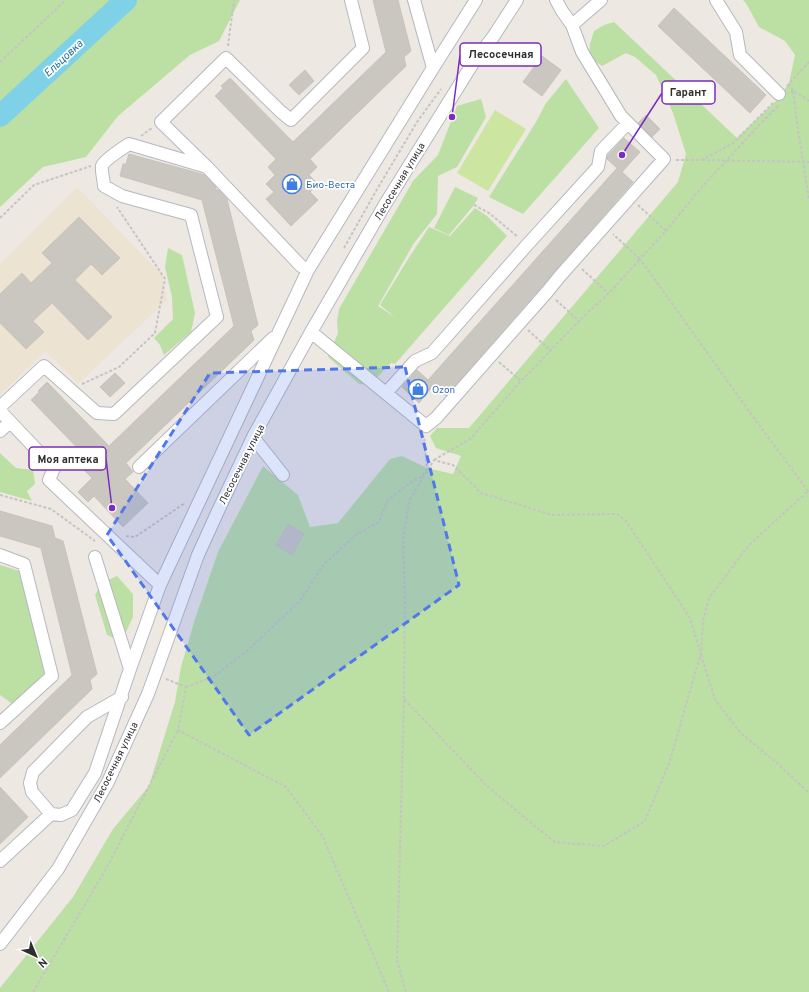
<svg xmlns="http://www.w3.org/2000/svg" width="809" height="992" font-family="Overpass,sans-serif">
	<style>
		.education { fill: #ede3d3 }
		.green { fill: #bcdfa3 }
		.pitch { fill: #cce5a0 }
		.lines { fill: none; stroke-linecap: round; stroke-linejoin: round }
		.river { stroke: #7ed1e6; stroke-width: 22 }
		.building { fill: #cac6c0; stroke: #c9c3bb }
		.minor-casing { stroke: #b5b8c0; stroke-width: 14 }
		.path { stroke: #c4c4c4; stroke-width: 2; stroke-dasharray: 3 2; stroke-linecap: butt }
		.minor { stroke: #fff; stroke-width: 12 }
		.marked { fill: #5077ec; fill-opacity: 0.2; stroke: #5077ec; stroke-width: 3; stroke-dasharray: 8 5; stroke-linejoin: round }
		.labels { text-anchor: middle; stroke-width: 3.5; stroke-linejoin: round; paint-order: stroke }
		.street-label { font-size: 10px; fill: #2e2e2e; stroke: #fff }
		.shop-label { font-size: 10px; fill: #366cbe; stroke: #fff; text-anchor: start }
		.water-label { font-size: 11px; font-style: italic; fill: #197396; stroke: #fff }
		.leader { fill: none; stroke: #7b2cbf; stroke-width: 1.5 }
		.callout-dot { fill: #7b2cbf; stroke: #fff; stroke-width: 1.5 }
		.callout { fill: #fff; stroke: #7b2cbf; stroke-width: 1.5 }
		.callout-label { font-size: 11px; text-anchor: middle; font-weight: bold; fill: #2e2e2e }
	</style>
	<rect width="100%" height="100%" fill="#eee8e2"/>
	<path class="education" d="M 77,187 L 162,275 L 167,300 L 78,384 L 45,351 L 0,395 L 0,264 Z"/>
	<path class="green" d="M 0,0 L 240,0 L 219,41 L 190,55 L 118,116 L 86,157 L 43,167 L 0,207 Z
		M 743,0 L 809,0 L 809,992 L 0,992 L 0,988 L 73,897 L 113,829 L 149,786 L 175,702 L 181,667 L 195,619 L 218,552 L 263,466 L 298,495 L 310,527 L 338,523 L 390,459 L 402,456 L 427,468 L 453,474 L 461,456 L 436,448 L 430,436 L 437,428 L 469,428 L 678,182 L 686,154 L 673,113 L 656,75 L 635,57 L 626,53 L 602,66 L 589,57 L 590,44 L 594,31 L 604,25 L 614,22 L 737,138 L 777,100 L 789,83 L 795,55 L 785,41 L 759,27 L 746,3 Z
		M 566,79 L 599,128 L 523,214 L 489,197 L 536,122 L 546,103 Z
		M 481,99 L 486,117 L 457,167 L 438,176 L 437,214 L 414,243 L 378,306 L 395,317 L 380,305 L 408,259 L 429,227 L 450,236 L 475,208 L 487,216 L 507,236 L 395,364 L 391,363 L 370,385 L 359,384 L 328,357 L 338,333 L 337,321 L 339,309 L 413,181 L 438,155 L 457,106 Z
		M 455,187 L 478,198 L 474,205 L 449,235 L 434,228 Z
		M 168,248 L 182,255 L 195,313 L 191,332 L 164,355 L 160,345 L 154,338 L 173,319 L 172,297 L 165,267 Z
		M 0,453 L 16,468 L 33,470 L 35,484 L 27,491 L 32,501 L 0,492 Z
		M 0,565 L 23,572 L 45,673 L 14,705 L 0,695 Z
		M 117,576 L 133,594 L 133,617 L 125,634 L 116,639 L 107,635 L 95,595 L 100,586 L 108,580 Z"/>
	<path class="pitch" d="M 495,110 L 526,129 L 488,191 L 457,173 Z"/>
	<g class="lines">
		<path class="river" d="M 0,116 L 126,0"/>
	</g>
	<path class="building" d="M 373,0 L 398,0 L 411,51 L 404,57 L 406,66 L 310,159 L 317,167 L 309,175 L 318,184 L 310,192 L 318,200 L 291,226 L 266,199 L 274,192 L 266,184 L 275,175 L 268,167 L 276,159 L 215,96 L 223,88 L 221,86 L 230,78 L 293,142 L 386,52 Z
		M 674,8 L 766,95 L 750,113 L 658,26 Z
		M 542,56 L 561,70 L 542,96 L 523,82 Z
		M 305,70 L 314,81 L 299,95 L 289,85 Z
		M 646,115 L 660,129 L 652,137 L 638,123 Z
		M 624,138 L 640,152 L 622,172 L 633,182 L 446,396 L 431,383 L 434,385 L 419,403 L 402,387 L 417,370 L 428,380 L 617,168 L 607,159 L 608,155 Z
		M 129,154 L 205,175 L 216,187 L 216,190 L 219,190 L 227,199 L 258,325 L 251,331 L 254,340 L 126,463 L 133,472 L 125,479 L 148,503 L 123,527 L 94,496 L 88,502 L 78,492 L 92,478 L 84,470 L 92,463 L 31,400 L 39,392 L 38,391 L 47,382 L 109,446 L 234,326 L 202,200 L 120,176 L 123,164 L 126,164 Z
		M 79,217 L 120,258 L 102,275 L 91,264 L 75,280 L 112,317 L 88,340 L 52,303 L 33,321 L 44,332 L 26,349 L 0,323 L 0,294 L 22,273 L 31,283 L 52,263 L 42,253 Z
		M 115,373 L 125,383 L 110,397 L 100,387 Z
		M 0,511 L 52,526 L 55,538 L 63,541 L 97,674 L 90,680 L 92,689 L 0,778 L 0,745 L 72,675 L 41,548 L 0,536 Z
		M 288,524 L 304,534 L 292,555 L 276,545 Z
		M 0,787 L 28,817 L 0,844 Z"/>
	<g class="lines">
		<defs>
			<path id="minor" d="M 414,0 L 433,68
				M 556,0 L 562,11 L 572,25 L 601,0
				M 716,0 L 736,32 L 740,55 L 779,94
				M 308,270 L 301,266 L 207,167 L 161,122 L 226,58 L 280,111 L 291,120 L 363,48 L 351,0
				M 311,332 L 426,426 L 436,418 L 547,292 L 560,276 L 664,159 L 621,116 L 582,52 L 572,25
				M 386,393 L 415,361 L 432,353 L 527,245 L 598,167 L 601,151 L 628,123
				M 0,407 L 44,366 L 97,413 L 114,414 L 217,317 L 191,215 L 122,196 L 104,186 C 104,181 101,171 102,166 C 104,160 123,148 129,144 L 207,167
				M 0,411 L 54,468 L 49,480 L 160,585
				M 0,431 L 10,422
				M 253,437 L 283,475
				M 139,467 L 273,338
				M 0,555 L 24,564 L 52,676 L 0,723
				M 95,557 L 130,669
				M 122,697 L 87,717 L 33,772 L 30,783 L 32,792 L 51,814 L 61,815 L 72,810 L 95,773 L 130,669 L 160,585 L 308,270 L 433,68 L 476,0
				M 0,861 L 51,814
				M 0,944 L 58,869 L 108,782 L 148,694 L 198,555 L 218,511 L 253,437 L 311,332 L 384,206 L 473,63 L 493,37 L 517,0"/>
		</defs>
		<use href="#minor" class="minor-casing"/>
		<path class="path" d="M 502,45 L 528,68
			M 228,46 L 234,0
			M 0,62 L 66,0
			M 788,84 L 793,90 L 809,101
			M 787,86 L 809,62
			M 791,93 L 793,90 L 797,123 L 809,200
			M 778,106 L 761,123 L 701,188 L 666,231 L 640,259 L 754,418 L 808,491 L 809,490
			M 141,136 L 152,128
			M 676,160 L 701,160 L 732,144 L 773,103
			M 702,160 L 809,162
			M 474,205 L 489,213 L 518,237
			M 638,205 L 666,231
			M 0,218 L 34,185 L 91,166
			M 344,248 L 376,191 L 417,122 L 441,89
			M 582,269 L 608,293
			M 556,300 L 579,321
			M 528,330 L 551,351
			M 499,362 L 521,381
			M 82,384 L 119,367 L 155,333 L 165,279 L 117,207
			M 434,460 L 470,439 L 521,381 L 579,321 L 609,293 L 640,259 L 613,234
			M 0,495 L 51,509 L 95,541
			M 126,536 L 135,537 L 185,503
			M 701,655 L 715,700 L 741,733 L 778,764 L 809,793
			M 166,679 L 186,687 L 178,730 L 286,787 L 323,837 L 389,992
			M 186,687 L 213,677 L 248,650 L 300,601 L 324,564 L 357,534 L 379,522 L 387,501 L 411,482 L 421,477 L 427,469 L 424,436
			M 404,699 L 405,601 L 403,539 L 410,499 L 434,460 L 453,465 L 481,493 L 552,515 L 617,514 L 626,521 L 690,618 L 700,651
			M 33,992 L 106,869 L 178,730
			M 406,992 L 397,961 L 404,699 L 487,786 L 536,827 L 555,842 L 604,846 L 645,821 L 670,761 L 695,673 L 701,654 L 703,621 L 709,598 L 749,545 L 808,491"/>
		<use href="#minor" class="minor"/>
	</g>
	<path class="marked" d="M 405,367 L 459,585 L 249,735 L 107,535 L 210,373 Z"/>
	<defs>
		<symbol id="shop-ring" viewBox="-11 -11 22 22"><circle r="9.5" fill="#fff" stroke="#3f7fe0" stroke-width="1.5"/><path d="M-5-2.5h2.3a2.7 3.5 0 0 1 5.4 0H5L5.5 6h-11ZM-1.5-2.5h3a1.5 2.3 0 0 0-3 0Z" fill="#3f7fe0"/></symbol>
	</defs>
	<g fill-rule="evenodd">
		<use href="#shop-ring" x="281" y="173" width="22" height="22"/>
		<use href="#shop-ring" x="407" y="378" width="22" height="22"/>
	</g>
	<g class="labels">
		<g class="street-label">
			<text transform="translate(399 181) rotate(-59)" y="4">Лесосечная улица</text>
			<text transform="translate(241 464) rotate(-63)" y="4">Лесосечная улица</text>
			<text transform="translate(115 762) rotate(-64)" y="4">Лесосечная улица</text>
		</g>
		<g class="shop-label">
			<text x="306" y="188">Био-Веста</text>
			<text x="432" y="393">Ozon</text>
		</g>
		<g class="water-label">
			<text transform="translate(63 58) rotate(-43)" y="4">Ельцовка</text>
		</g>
	</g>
	<path class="leader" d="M452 117L460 55M622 155L662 93M112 508L106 459"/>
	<g class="callout-dot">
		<circle cx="452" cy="117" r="4"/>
		<circle cx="622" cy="155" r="4"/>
		<circle cx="112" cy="508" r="4"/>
	</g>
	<g class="callout">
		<rect x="460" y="43" width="81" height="23" rx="4"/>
		<rect x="662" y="81" width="53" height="23" rx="4"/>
		<rect x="29" y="447" width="77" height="23" rx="4"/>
	</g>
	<g class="callout-label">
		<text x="501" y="58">Лесосечная</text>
		<text x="688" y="96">Гарант</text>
		<text x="68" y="463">Моя аптека</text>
	</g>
	<g transform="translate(36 956) rotate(136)" stroke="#ffffff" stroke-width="3" paint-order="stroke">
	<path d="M0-3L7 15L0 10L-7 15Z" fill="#2e2e2e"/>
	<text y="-6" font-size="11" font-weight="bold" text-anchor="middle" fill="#2e2e2e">N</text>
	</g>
</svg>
